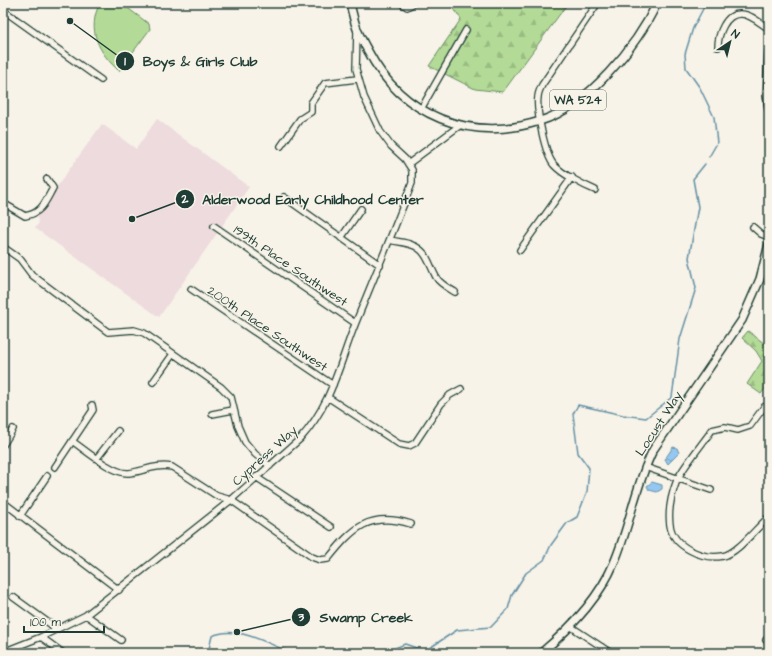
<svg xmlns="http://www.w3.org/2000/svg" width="772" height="656" font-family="'Architects Daughter',sans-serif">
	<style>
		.built { fill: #eddbdd }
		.forest { fill: url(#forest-firs); stroke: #698c65 }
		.pitch { fill: #b3da96; stroke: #698c65 }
		.water { fill: url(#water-ripples); stroke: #6590a5 }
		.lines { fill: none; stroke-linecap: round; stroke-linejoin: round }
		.stream { stroke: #6590a5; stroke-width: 1.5 }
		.minor-casing { stroke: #1f3d34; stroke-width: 8 }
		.major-casing { stroke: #1f3d34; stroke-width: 10 }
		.minor { stroke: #f7f3e8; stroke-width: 5.5 }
		.major { stroke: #f7f3e8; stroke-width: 7 }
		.labels { text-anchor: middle; stroke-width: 3; stroke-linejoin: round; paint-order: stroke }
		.shield { fill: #f7f3e8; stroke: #60746a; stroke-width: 1 }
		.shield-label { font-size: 12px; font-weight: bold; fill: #1f3d34 }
		.street-label { font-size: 13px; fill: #1f3d34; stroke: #f7f3e8 }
		.leader { fill: none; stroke: #1f3d34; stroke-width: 1.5 }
		.callout-dot { fill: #1f3d34; stroke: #f7f3e8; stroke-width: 1.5 }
		.mark-label { font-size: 12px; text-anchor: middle; font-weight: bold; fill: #fff }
		.callout-label { font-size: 14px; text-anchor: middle; font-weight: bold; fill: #1f3d34; stroke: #f7f3e8; stroke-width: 3; stroke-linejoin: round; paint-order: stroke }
	</style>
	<defs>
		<pattern id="forest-firs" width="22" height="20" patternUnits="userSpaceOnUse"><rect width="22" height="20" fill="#b3da96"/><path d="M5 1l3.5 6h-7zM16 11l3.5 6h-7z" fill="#9abc82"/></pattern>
		<pattern id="water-ripples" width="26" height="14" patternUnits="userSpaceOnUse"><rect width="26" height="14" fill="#94c7f1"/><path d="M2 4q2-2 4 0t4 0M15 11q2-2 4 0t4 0" fill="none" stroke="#78a3c4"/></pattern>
	</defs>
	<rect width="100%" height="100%" fill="#f7f3e8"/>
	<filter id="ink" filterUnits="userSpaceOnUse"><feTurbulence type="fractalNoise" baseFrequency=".025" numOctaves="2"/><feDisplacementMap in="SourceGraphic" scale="8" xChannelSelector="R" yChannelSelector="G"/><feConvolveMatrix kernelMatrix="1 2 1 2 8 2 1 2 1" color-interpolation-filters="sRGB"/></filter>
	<g filter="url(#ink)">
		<path class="built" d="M 157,119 L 249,187 L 159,317 L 35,228 L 39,223 L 36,216 L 102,124 L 136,149 Z"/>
		<path class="forest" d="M 450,3 L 568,3 L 503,92 L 475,89 L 429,66 L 461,19 Z
			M 748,331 L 769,347 L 769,383 L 761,394 L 747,384 L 762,361 L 756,351 L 742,338 Z"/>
		<path class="pitch" d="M 100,3 L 121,3 L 149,24 L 150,29 L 119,71 C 99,53 86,30 100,3 Z"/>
		<path class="water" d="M 673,447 L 677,448 L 679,453 L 668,464 L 665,459 Z
			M 652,482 L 662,485 L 662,489 L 657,492 L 649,490 L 647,486 Z"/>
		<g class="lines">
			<path class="stream" d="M 706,3 L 693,28 L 685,54 L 686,68 L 700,88 L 714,117 L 717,143 L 709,157
				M 208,653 L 212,636 C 237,624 269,645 293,653
				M 383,653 L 405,644 L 425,651 L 457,630 L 491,627 L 508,609 L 512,595 L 526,573 L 544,560 L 551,545 L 567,523 L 577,517 L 587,492 L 589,468 L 578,453 L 573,414 L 578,405 L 623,415 L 646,418 L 672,397 L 680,339 L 696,288 L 689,258 L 698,207 L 693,179 L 705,164"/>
			<defs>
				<path id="minor" d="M 401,3 L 407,7 L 414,3
					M 3,10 L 101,80
					M 718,47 C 718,35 725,13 741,14 C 751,14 761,24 769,29
					M 421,109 L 466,30
					M 281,146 L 300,119 L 311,112 L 311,103 L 325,83 L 357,79
					M 3,154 L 4,152
					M 408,164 L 459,126
					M 595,190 C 583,185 562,174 554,165 C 545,155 536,110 538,97 C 538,93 540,89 542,85 L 597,4
					M 284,197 L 380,265
					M 3,203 L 25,216 C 42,213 45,202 53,188 L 47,179
					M 214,226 L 355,323
					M 753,227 L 761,234 L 769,237
					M 341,238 L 361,209
					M 390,240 C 397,242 405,242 412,245 C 427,250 429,264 436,277 C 440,284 448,288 455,292
					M 3,247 L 20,259 L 32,275 L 108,332 L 134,330 L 144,333 L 221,387 L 231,397 L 238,426 L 245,442 L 255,454 L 270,466
					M 520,250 L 572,177
					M 191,289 L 333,385
					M 153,382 L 173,354
					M 329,398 L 399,444 L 409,446 L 415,443 L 441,404 L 450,395 L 461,389
					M 764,407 L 750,426 L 738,430 L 725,427 L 712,430 C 703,443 683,467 677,480 C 672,493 668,511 670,525 C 673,547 703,560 723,556 C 738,553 757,527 769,517
					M 212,414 L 233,410
					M 72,441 C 84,449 114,475 129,473 C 144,471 156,464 172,467 L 217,496 L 231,500 L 312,557 L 320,560 L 328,559 C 353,528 369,511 411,524
					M 3,445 L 13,429
					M 97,458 L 118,431
					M 55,467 L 93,410 L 92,405
					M 645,467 L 711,490
					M 256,477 L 331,527
					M 3,502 L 119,590
					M 20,516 L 47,476
					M 13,597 L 57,629
					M 86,615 L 121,640
					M 570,626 L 611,653
					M 41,637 L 63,653
					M 766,640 L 769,642
					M 3,652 L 41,637 L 86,615 L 231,500 L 300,439 C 332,404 339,364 356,322 C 375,275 394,230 412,183 L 412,170 L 405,159 L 391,146 L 380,131 L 364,97 L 356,69 L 357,31
					M 596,653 L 602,647"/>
				<path id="major" d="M 350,3 C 352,12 354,21 357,29 C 360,37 364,44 368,51 C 402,116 470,143 540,121 C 587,107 637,46 657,3
					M 769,52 L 767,95 L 769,109
					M 541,653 C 571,628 599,599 614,563 C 630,526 635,486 653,450 L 742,320 L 760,279 L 769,244"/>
			</defs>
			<use href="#minor" class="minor-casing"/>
			<use href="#major" class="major-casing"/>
			<use href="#minor" class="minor"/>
			<use href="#major" class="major"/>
		</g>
	</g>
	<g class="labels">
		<rect class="shield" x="550" y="90" width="56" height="20" rx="3"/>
		<g class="shield-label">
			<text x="578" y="104">WA 524</text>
		</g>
		<g class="street-label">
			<text transform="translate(291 265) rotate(34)" y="5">199th Place Southwest</text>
			<text transform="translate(268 328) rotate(34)" y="5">200th Place Southwest</text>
			<text transform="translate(658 423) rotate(-57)" y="5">Locust Way</text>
			<text transform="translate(264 455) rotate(-42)" y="5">Cypress Way</text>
		</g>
	</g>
	<path class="leader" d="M70 21L125 61M132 219L185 199M237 632L301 617"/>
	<g class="callout-dot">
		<circle cx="70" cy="21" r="4"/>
		<circle cx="132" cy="219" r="4"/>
		<circle cx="237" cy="632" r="4"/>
		<circle cx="125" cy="61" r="10"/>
		<circle cx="185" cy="199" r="10"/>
		<circle cx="301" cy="617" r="10"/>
	</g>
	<g class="mark-label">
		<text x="125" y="65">1</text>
		<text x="185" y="203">2</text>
		<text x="301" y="621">3</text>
	</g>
	<g class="callout-label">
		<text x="200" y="66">Boys &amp; Girls Club</text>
		<text x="313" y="204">Alderwood Early Childhood Center</text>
		<text x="366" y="622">Swamp Creek</text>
	</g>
	<rect width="772" height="656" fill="none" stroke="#f7f3e8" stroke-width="16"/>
	<rect x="8" y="8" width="756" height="640" fill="none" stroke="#1f3d34" stroke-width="1.5" filter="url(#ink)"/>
	<g transform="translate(730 42) rotate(35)" stroke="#f7f3e8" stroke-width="3" paint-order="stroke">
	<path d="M0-3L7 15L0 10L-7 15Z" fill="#1f3d34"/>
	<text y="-6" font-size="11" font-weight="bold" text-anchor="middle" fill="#1f3d34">N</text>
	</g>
	<path d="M24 626v6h80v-6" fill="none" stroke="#1f3d34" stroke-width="2"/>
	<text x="30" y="626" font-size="12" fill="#1f3d34" stroke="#f7f3e8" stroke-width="3" paint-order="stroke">100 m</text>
</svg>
